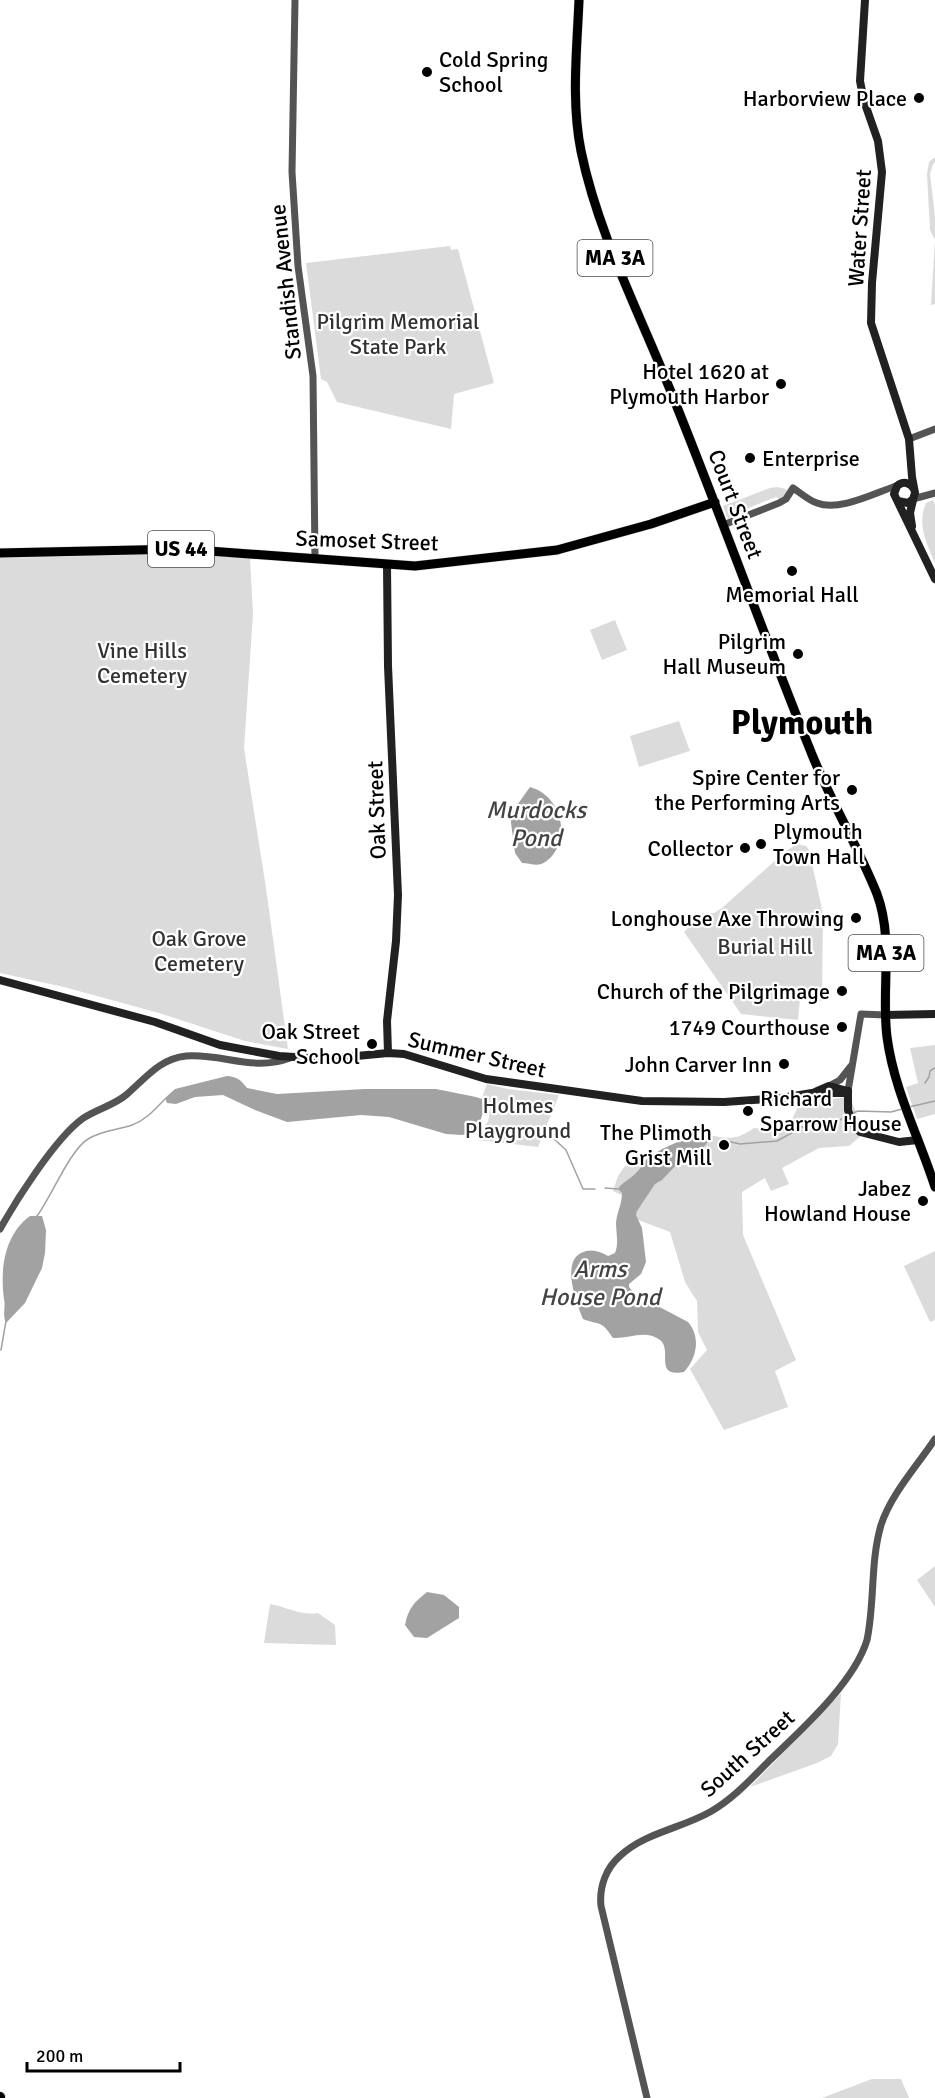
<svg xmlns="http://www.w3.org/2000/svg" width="935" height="2098" font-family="Signika,sans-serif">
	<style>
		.green { fill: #dbdbdb }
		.water { fill: #a2a2a2 }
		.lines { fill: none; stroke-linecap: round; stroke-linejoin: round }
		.stream { stroke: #a2a2a2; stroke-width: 1.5 }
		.primary-casing { stroke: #dbdbdb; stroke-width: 10 }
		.motorway-casing { stroke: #dbdbdb; stroke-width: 12 }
		.tertiary { stroke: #545454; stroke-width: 7 }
		.secondary { stroke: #212121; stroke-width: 8 }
		.primary { stroke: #000; stroke-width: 9 }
		.motorway { stroke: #000; stroke-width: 10 }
		.poi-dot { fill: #000; stroke: #fff; stroke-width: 2 }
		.labels { text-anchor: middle; stroke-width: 4.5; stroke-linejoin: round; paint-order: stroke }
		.shield { fill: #fff; stroke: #4c4c4c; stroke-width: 1.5 }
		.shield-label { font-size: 21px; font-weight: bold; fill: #000 }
		.poi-label { font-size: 22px; fill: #000; stroke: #fff; text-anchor: end }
		.street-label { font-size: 22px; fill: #000; stroke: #fff }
		.park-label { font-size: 22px; fill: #323232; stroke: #fff }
		.water-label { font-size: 24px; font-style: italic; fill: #434343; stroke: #fff }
		.town-label { font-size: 34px; font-weight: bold; fill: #000; stroke: #fff }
	</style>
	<rect width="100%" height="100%" fill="#fff"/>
	<path class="green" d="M 935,157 L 935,163 L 933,164 L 930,174 L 935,217 L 935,304 L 931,305 L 935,240 L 930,230 L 927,174 L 929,162 Z
		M 450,246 L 451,250 L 458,249 L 494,383 L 454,394 L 451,429 L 337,402 L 327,382 L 321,379 L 306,263 Z
		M 777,487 L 786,489 L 787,491 L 784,496 L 779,499 L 776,497 L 741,511 L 728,519 L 723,506 L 770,488 Z
		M 933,500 L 935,505 L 935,563 C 926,542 917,525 926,503 Z
		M 177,554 L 250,558 L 253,614 L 244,748 L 266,888 L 288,1049 L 245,1041 L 159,1013 L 64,987 L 0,973 L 0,558 Z
		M 615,620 L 627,650 L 602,660 L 590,630 Z
		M 679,721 L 690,751 L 639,767 L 630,736 Z
		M 797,844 L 806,846 L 809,850 L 823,914 L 822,1001 L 800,999 L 798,1020 L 741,1014 L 684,932 L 703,913 L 714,913 L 723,907 L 786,851 Z
		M 935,1045 L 935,1114 L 917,1119 L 906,1087 L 918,1083 L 910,1048 Z
		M 487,1084 L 508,1089 L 559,1095 L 538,1147 L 478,1140 L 480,1130 L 488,1122 L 491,1104 L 481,1100 Z
		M 850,1097 L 864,1133 L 849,1146 L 819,1148 L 782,1168 L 789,1184 L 771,1191 L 765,1178 L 742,1192 L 743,1235 L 796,1360 L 775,1371 L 788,1407 L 724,1430 L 690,1369 L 707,1350 L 698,1332 L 697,1301 L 685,1282 L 670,1232 L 633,1218 L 630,1199 L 613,1191 L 618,1176 L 625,1166 L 659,1163 L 705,1134 C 728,1139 735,1141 754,1128 L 775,1130 L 788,1128 L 800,1102 Z
		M 935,1251 L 935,1320 L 930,1322 L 904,1266 Z
		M 935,1566 L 935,1607 L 917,1580 Z
		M 270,1604 C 287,1607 301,1616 318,1613 L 335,1625 L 336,1645 L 264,1643 Z
		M 841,1693 L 838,1744 L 831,1756 L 817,1763 L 750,1787 Z
		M 872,2079 L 901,2079 L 909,2098 L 822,2098 Z"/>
	<path class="water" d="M 530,787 C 559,795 571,832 552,856 C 549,859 545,863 541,864 C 536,866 528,863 522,863 L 515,853 L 510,815 Z
		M 227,1076 C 238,1077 241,1080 247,1088 L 277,1094 L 365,1089 L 436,1089 L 476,1097 L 482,1099 L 484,1110 L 478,1127 L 471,1133 L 462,1135 L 446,1134 L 389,1117 L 361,1115 L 287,1122 L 255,1110 L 223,1095 L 195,1097 L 176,1104 L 167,1103 L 165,1098 L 175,1089 Z
		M 703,1135 L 709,1137 L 707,1143 L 696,1156 L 679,1162 L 662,1180 L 655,1184 L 637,1211 L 636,1215 L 642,1228 L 646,1262 L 641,1274 L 629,1284 L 629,1287 L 635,1294 L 688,1322 C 701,1337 697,1358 684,1372 C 653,1378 673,1350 660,1340 C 645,1329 629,1339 613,1338 C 600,1319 601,1326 583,1319 C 577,1304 561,1263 581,1253 C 591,1248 599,1251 608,1256 L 615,1253 C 619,1243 616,1233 616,1223 C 617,1212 622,1204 622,1193 L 618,1189 C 622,1182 631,1179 636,1173 C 641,1169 643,1162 648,1158 C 656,1151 688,1135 697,1138 Z
		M 30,1216 L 42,1216 L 46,1230 L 45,1253 L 42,1268 L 25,1303 L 6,1323 C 2,1314 6,1307 4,1299 C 0,1270 4,1235 30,1216 Z
		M 427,1592 L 444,1595 L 459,1607 L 459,1618 L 427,1638 L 414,1637 L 405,1625 C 408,1609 414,1602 427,1592 Z"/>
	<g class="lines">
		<path class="stream" d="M 925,1083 L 929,1077 L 930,1071 L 935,1068
			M 909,1107 L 935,1101
			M 853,1113 L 858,1111 L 891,1112 L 902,1109
			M 491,1134 L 541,1127 L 566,1150 L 583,1189 L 595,1189
			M 722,1140 L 740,1144 L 777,1141 L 808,1124 L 837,1122 L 846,1116
			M 605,1188 L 618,1189
			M 37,1216 C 51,1197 70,1150 88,1139 C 102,1130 118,1130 132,1125 C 146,1120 155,1109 165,1099
			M 1,1350 L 6,1321"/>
		<defs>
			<path id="primary" d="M 579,0 C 577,50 571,101 581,151 C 598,234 640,314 671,392 C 720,513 764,636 813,757 C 832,803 858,847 877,894 C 894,940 881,989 887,1037 C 894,1090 919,1137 935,1187
				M 0,553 L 182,549 L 415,566 L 557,550 L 651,524 L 715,502"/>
			<path id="motorway" d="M 0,2097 L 0,2098"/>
		</defs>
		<use href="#primary" class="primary-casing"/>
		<use href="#motorway" class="motorway-casing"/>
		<path class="tertiary" d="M 295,0 L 292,172 L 298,266 L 313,376 L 315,559
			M 909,439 L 935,429
			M 913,499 L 935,493
			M 723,525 L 779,503 L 786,499 L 793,488 C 801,493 808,500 817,503 C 840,512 876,492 899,485
			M 829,1086 L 840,1080 L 851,1066
			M 848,1091 L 861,1014 L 885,1015
			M 0,1229 C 17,1199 55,1139 82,1119 C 96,1109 113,1106 126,1095 C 146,1078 159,1059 186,1056 C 222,1053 253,1072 290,1058
			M 647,2098 L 601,1906 C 599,1887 606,1868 620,1856 C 644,1833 682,1828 710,1812 C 733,1799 751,1779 769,1761 C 801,1730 854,1683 867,1640 C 875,1602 870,1563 881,1525 C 891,1494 917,1466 935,1439"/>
		<path class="secondary" d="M 865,0 L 860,81 L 864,101 L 878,141 L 882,172 L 872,283 L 871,323 L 909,439 L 912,477 L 915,493 L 913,499 L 908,503 L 898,501
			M 914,489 C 910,482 903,481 897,486 L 894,494 L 935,579
			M 912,526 L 910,513 L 913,500
			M 387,565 L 388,666 L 398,895 L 396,941 L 387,1021 L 388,1053
			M 0,980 L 155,1022 L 220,1045 L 279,1056 L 325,1059 L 388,1053 L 404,1054 L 486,1079 L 642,1101 L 724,1102 L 781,1098 L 812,1093 L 844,1093 L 848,1091
			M 885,1015 L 935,1014
			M 848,1091 L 848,1110 L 852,1122 L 860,1132 L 899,1142 L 918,1140
			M 815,1092 L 829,1086 L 848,1091"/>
		<use href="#primary" class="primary"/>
		<use href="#motorway" class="motorway"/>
	</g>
	<g class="poi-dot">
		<circle cx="427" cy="72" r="6"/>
		<circle cx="919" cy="98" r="6"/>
		<circle cx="781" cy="384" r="6"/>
		<circle cx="750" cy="458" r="6"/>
		<circle cx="792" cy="571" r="6"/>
		<circle cx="798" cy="654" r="6"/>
		<circle cx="852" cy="790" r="6"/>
		<circle cx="761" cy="844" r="6"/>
		<circle cx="745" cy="848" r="6"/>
		<circle cx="856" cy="918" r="6"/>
		<circle cx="842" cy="991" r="6"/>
		<circle cx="842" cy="1027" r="6"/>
		<circle cx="372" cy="1044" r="6"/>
		<circle cx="784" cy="1064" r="6"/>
		<circle cx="748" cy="1111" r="6"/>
		<circle cx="724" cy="1145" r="6"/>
		<circle cx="923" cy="1201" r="6"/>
	</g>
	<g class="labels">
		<g class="shield">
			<rect x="577.5" y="240" width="75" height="36" rx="4.5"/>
			<rect x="148" y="531" width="66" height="36" rx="4.5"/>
			<rect x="848.5" y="935" width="75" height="36" rx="4.5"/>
		</g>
		<g class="shield-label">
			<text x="615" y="265">MA 3A</text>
			<text x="181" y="556">US 44</text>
			<text x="886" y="960">MA 3A</text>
		</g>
		<g class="poi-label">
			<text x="439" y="67" text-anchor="start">Cold Spring<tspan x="439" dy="25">School</tspan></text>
			<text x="907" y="106">Harborview Place</text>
			<text x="769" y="379">Hotel 1620 at<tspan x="769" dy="25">Plymouth Harbor</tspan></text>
			<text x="762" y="466" text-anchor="start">Enterprise</text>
			<text x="792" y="602" text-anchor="middle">Memorial Hall</text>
			<text x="786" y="649">Pilgrim<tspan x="786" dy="25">Hall Museum</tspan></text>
			<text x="840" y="785">Spire Center for<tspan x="840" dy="25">the Performing Arts</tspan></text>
			<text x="773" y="839" text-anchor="start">Plymouth<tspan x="773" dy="25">Town Hall</tspan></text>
			<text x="733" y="856">Collector</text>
			<text x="844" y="926">Longhouse Axe Throwing</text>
			<text x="830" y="999">Church of the Pilgrimage</text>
			<text x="830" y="1035">1749 Courthouse</text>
			<text x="360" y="1039">Oak Street<tspan x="360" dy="25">School</tspan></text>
			<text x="772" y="1072">John Carver Inn</text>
			<text x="760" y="1106" text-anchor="start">Richard<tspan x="760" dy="25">Sparrow House</tspan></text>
			<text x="712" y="1140">The Plimoth<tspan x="712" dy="25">Grist Mill</tspan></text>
			<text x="911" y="1196">Jabez<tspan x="911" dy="25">Howland House</tspan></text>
		</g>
		<g class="street-label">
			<text transform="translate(859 228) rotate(-86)" y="8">Water Street</text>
			<text transform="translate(285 282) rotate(-96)" y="8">Standish Avenue</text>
			<text transform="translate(736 504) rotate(69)" y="8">Court Street</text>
			<text transform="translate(367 540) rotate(2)" y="8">Samoset Street</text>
			<text transform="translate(376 810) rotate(-92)" y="8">Oak Street</text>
			<text transform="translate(477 1054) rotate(13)" y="8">Summer Street</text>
			<text transform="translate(747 1753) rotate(-42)" y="8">South Street</text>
		</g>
		<g class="park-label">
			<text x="398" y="329">Pilgrim Memorial<tspan x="398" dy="25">State Park</tspan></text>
			<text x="142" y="658">Vine Hills<tspan x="142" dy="25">Cemetery</tspan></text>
			<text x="199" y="946">Oak Grove<tspan x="199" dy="25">Cemetery</tspan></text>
			<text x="765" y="954">Burial Hill</text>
			<text x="518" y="1113">Holmes<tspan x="518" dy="25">Playground</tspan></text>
		</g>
		<g class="water-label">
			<text x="536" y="818">Murdocks<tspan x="536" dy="28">Pond</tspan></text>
			<text x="600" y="1277">Arms<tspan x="600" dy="28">House Pond</tspan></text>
		</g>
		<g class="town-label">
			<text x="802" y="734">Plymouth</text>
		</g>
	</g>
	<path d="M27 2062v9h153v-9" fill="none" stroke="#000000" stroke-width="3"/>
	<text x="36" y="2062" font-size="18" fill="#000000" stroke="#ffffff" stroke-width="4.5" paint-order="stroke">200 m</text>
</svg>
